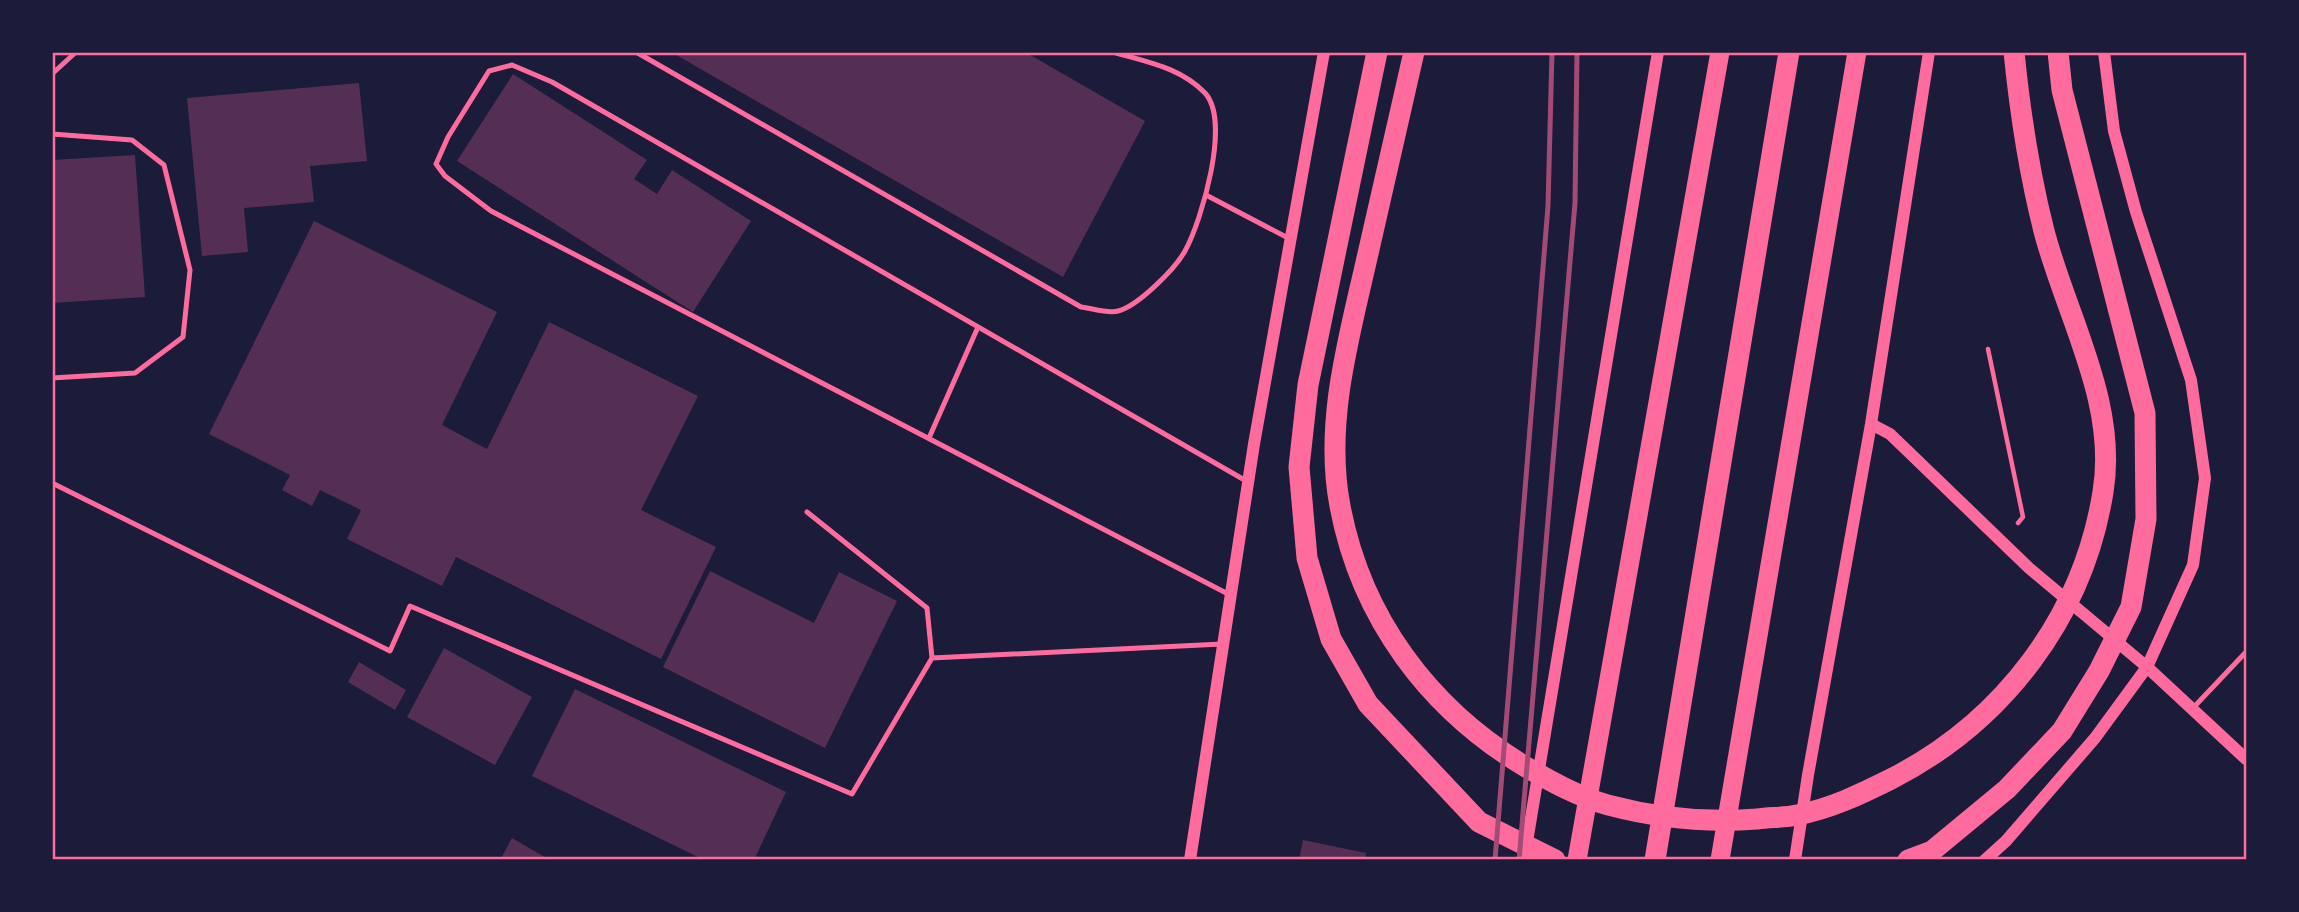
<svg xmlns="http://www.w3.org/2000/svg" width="2299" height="912" font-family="Manrope,sans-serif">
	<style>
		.building { fill: #542f53 }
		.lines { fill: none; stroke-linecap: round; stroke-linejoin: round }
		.path { stroke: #ff6b9d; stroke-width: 4.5 }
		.service { stroke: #ff6b9d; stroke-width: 5 }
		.tertiary { stroke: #ff6b9d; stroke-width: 12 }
		.trunk { stroke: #ff6b9d; stroke-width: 19 }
		.motorway { stroke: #ff6b9d; stroke-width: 21 }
		.rail { stroke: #a44b75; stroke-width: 5 }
		.neatline { fill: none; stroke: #ff6b9d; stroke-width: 2.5 }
	</style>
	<rect width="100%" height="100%" fill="#1b1b3a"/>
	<path class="building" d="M 671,52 L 1025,52 L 1145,121 L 1063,277 Z
		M 513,74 L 647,160 L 634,179 L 657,194 L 672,170 L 751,221 L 693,312 L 457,161 Z
		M 359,83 L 367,161 L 310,166 L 314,202 L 244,208 L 248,252 L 202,256 L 187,98 Z
		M 135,155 L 145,297 L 52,303 L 52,160 Z
		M 314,221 L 497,312 L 442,425 L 487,449 L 549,322 L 698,396 L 641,510 L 716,547 L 661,659 L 456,557 L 442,586 L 347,539 L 361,510 L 320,490 L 312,506 L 282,490 L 290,475 L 209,434 Z
		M 710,571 L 814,623 L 839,572 L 897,601 L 825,748 L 663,667 Z
		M 444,648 L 532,697 L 495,765 L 407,717 Z
		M 359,662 L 406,690 L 395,710 L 348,682 Z
		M 575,689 L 786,792 L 754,860 L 704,860 L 532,776 Z
		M 512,838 L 550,860 L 500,860 Z
		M 1303,840 L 1366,853 L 1365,860 L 1299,860 Z"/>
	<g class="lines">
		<path class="path" d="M 1988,349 L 2023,517 L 2018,523"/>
		<path class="service" d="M 636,52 L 1081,307 C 1091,308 1108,314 1118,311 C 1138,306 1175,269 1185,251 C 1202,220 1231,121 1205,93 C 1180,67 1146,62 1113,52
			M 52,74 L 76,52
			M 52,134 L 132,140 L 164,165 L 190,270 L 183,337 L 135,373 L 52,378
			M 1206,195 L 1290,239
			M 929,438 L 978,327
			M 52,483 L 390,651 L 410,606 L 852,794 L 932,658
			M 807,512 L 927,608 L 932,658 L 1222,644
			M 1230,595 L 491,211 L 445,176 L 436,164 L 448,137 L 489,71 L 512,65 L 552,82 L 1248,482
			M 2193,708 L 2246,652"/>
		<path class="tertiary" d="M 1871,424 L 1890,434 L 2029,568 L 2147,667 L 2246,759
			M 1190,860 L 1254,444 L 1324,52
			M 1524,860 L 1658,52
			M 1795,860 L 1808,775 L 1871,424 L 1929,52
			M 1985,860 L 2006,841 L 2095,738 L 2147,667 L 2193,565 L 2205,478 L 2191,380 L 2136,212 L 2114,131 L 2104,52"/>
		<path class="trunk" d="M 1577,860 L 1720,52
			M 1720,860 L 1857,52"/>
		<path class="motorway" d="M 1377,52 L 1308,385 L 1299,467 L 1307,558 L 1331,639 L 1368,704 L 1479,822 L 1555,860
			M 1414,52 C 1398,121 1383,190 1367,258 C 1349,338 1324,423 1340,506 C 1361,618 1429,709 1526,767 C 1552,782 1579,797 1608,805 C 1657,818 1706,823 1757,819 C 1770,817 1784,818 1797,815 C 1830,809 1861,794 1891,779 C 2003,722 2083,617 2103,492 C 2118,402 2066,316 2044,231 C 2029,172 2020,112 2014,52
			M 1655,860 L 1789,52
			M 1908,860 L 1932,851 L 2007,789 L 2062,731 L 2099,671 L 2131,607 L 2146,519 L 2145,413 L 2062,90 L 2058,52"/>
		<path class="rail" d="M 1495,860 L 1548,206 L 1552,52
			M 1519,860 L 1575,203 L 1577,52"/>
	</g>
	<rect width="2299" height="912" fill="none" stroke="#1b1b3a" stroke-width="108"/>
	<rect x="54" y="54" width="2191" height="804" class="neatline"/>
</svg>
